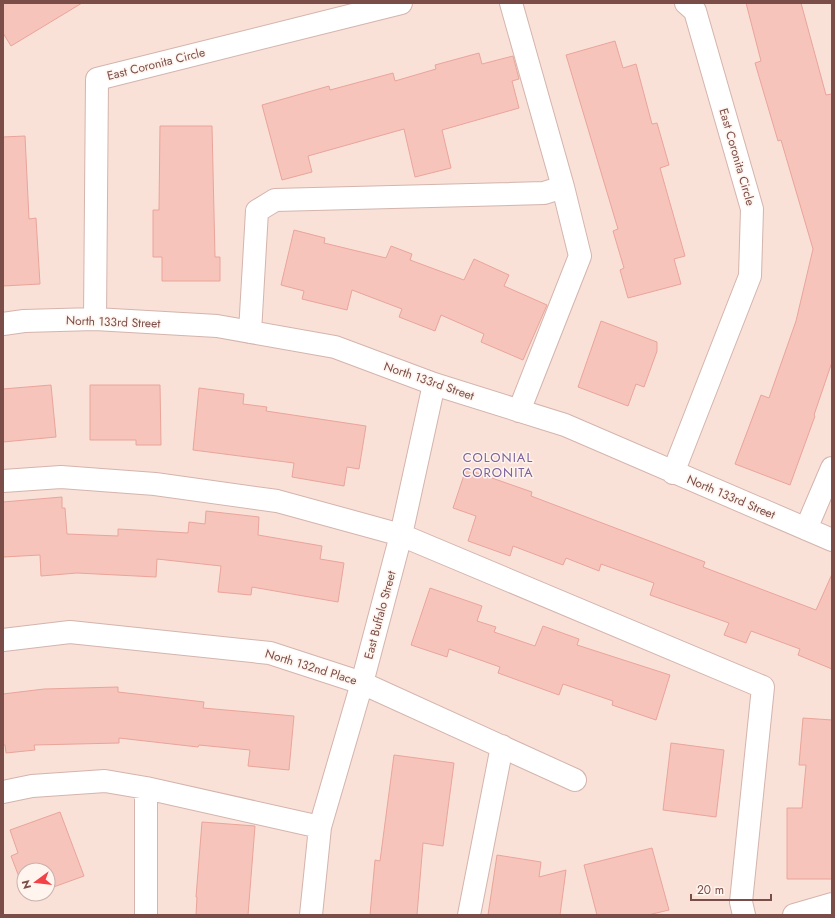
<svg xmlns="http://www.w3.org/2000/svg" width="835" height="918" font-family="Jost,sans-serif">
	<style>
		.residential { fill: #f9e1d7; fill-rule: evenodd }
		.building { fill: #f6c4bb; stroke: #eaa49a }
		.lines { fill: none; stroke-linecap: round; stroke-linejoin: round }
		.minor-casing { stroke: #d4b4ad; stroke-width: 24 }
		.minor { stroke: #fff; stroke-width: 22 }
		.labels { text-anchor: middle; stroke-width: 3; stroke-linejoin: round; paint-order: stroke }
		.street-label { font-size: 12px; fill: #7b4d48; stroke: #fff4ee }
		.neighbourhood-label { font-size: 13px; letter-spacing: 1px; fill: #7b639e; stroke: #fff4ee }
	</style>
	<rect width="100%" height="100%" fill="#feefe6"/>
	<path class="residential" d="M 3,3 L 832,3 L 832,915 L 3,915 ZM 24,870 L 48,870 L 48,894 L 24,894 Z"/>
	<path class="building" d="M 3,3 L 82,3 L 11,46 L 3,33 Z
		M 746,3 L 801,3 L 826,95 L 832,94 L 832,362 L 814,415 L 815,416 L 790,485 L 735,464 L 761,395 L 769,398 L 796,321 L 813,249 L 781,140 L 778,141 L 755,63 L 761,61 Z
		M 615,41 L 623,68 L 636,64 L 652,124 L 657,123 L 669,165 L 660,168 L 685,256 L 674,259 L 681,284 L 628,298 L 620,270 L 624,268 L 613,231 L 618,229 L 566,55 Z
		M 479,53 L 482,64 L 513,56 L 519,79 L 512,81 L 519,108 L 442,130 L 451,168 L 415,177 L 404,129 L 308,156 L 312,172 L 282,180 L 262,105 L 329,86 L 330,90 L 393,73 L 395,81 L 436,69 L 435,65 Z
		M 160,126 L 212,126 L 215,257 L 220,257 L 220,281 L 162,281 L 162,257 L 153,257 L 153,210 L 159,210 Z
		M 25,136 L 29,219 L 36,218 L 40,284 L 3,286 L 3,137 Z
		M 294,230 L 325,238 L 324,243 L 386,258 L 391,246 L 412,254 L 410,260 L 464,280 L 474,259 L 509,275 L 504,286 L 547,305 L 523,360 L 481,342 L 484,334 L 441,315 L 435,331 L 399,317 L 402,309 L 352,290 L 347,310 L 302,299 L 304,291 L 281,285 Z
		M 601,321 L 657,342 L 657,351 L 644,387 L 636,384 L 628,406 L 578,387 Z
		M 51,385 L 56,437 L 3,442 L 3,389 Z
		M 90,385 L 160,385 L 161,445 L 136,445 L 136,440 L 90,440 Z
		M 199,388 L 244,394 L 243,404 L 267,407 L 266,411 L 366,426 L 359,469 L 347,467 L 344,486 L 292,477 L 294,463 L 193,450 Z
		M 466,469 L 532,492 L 531,496 L 705,562 L 703,567 L 816,610 L 832,574 L 832,669 L 798,655 L 800,649 L 751,631 L 746,643 L 724,635 L 729,623 L 650,595 L 654,583 L 601,564 L 599,571 L 566,558 L 563,565 L 513,546 L 510,556 L 468,541 L 476,516 L 453,508 Z
		M 62,497 L 62,508 L 65,508 L 67,534 L 118,536 L 118,529 L 188,533 L 189,522 L 205,524 L 206,511 L 259,517 L 258,535 L 322,546 L 320,559 L 344,563 L 338,602 L 252,587 L 251,595 L 218,592 L 221,566 L 157,559 L 156,577 L 77,573 L 41,576 L 40,555 L 3,557 L 3,502 Z
		M 430,588 L 482,606 L 477,621 L 496,627 L 494,632 L 535,646 L 543,626 L 579,639 L 577,645 L 670,675 L 656,720 L 612,705 L 613,701 L 563,684 L 559,695 L 498,673 L 500,667 L 449,649 L 447,657 L 411,645 Z
		M 118,687 L 118,692 L 204,702 L 203,708 L 294,716 L 289,770 L 248,766 L 250,750 L 199,745 L 198,747 L 119,738 L 119,743 L 34,745 L 35,750 L 6,753 L 5,745 L 3,745 L 3,694 L 44,689 Z
		M 803,718 L 832,720 L 832,879 L 787,879 L 787,808 L 802,808 L 806,765 L 799,765 Z
		M 671,743 L 724,750 L 716,817 L 663,810 Z
		M 394,755 L 454,763 L 443,846 L 423,843 L 417,915 L 370,915 L 375,860 L 380,861 Z
		M 60,812 L 84,876 L 48,889 L 48,870 L 24,870 L 24,890 L 11,856 L 18,853 L 10,830 Z
		M 202,822 L 255,826 L 248,915 L 196,915 L 197,897 L 196,897 Z
		M 652,848 L 669,910 L 648,915 L 597,915 L 584,865 Z
		M 497,855 L 541,862 L 539,877 L 566,870 L 560,915 L 488,915 Z"/>
	<g class="lines">
		<defs>
			<path id="minor" d="M 511,3 L 563,187 L 580,256 L 519,411
				M 95,319 L 97,79 L 401,3
				M 3,324 L 24,321 L 95,319 L 217,326 L 335,347 L 434,384 L 565,425 L 832,540
				M 250,332 L 257,211 L 275,200 L 544,193 L 563,187
				M 673,473 L 750,276 L 752,209 L 695,11 L 686,3
				M 3,481 L 61,477 L 155,484 L 277,501 L 401,535 L 763,687 L 741,902 L 744,915
				M 806,529 L 832,468
				M 3,640 L 70,632 L 270,653 L 362,683 L 575,780
				M 146,788 L 146,915
				M 3,792 L 32,786 L 105,781 L 146,788 L 320,827
				M 311,915 L 320,827 L 362,683 L 401,535 L 434,384
				M 469,915 L 502,746
				M 794,915 L 832,904"/>
		</defs>
		<use href="#minor" class="minor-casing"/>
		<use href="#minor" class="minor"/>
	</g>
	<g class="labels">
		<g class="street-label">
			<text transform="translate(156 64) rotate(-14)" y="4">East Coronita Circle</text>
			<text transform="translate(737 157) rotate(74)" y="4">East Coronita Circle</text>
			<text transform="translate(113 322) rotate(2)" y="4">North 133rd Street</text>
			<text transform="translate(429 381) rotate(19)" y="4">North 133rd Street</text>
			<text transform="translate(731 497) rotate(23)" y="4">North 133rd Street</text>
			<text transform="translate(380 615) rotate(-75)" y="4">East Buffalo Street</text>
			<text transform="translate(311 667) rotate(17)" y="4">North 132nd Place</text>
		</g>
		<g class="neighbourhood-label">
			<text x="498" y="462">COLONIAL<tspan x="498" dy="15">CORONITA</tspan></text>
		</g>
	</g>
	<rect width="835" height="918" fill="none" stroke="#7b4d48" stroke-width="8"/>
	<g transform="translate(36 882) rotate(255)"><circle r="19" fill="#fff4ee" stroke="#cab1ac"/>
	<path d="M0-3L7 15L0 10L-7 15Z" fill="#f24147"/>
	<text y="-6" font-size="11" font-weight="bold" text-anchor="middle" fill="#7b4d48">N</text>
	</g>
	<path d="M691 894v6h80v-6" fill="none" stroke="#7b4d48" stroke-width="2"/>
	<text x="697" y="894" font-size="12" fill="#7b4d48" stroke="#fff4ee" stroke-width="3" paint-order="stroke">20 m</text>
</svg>
